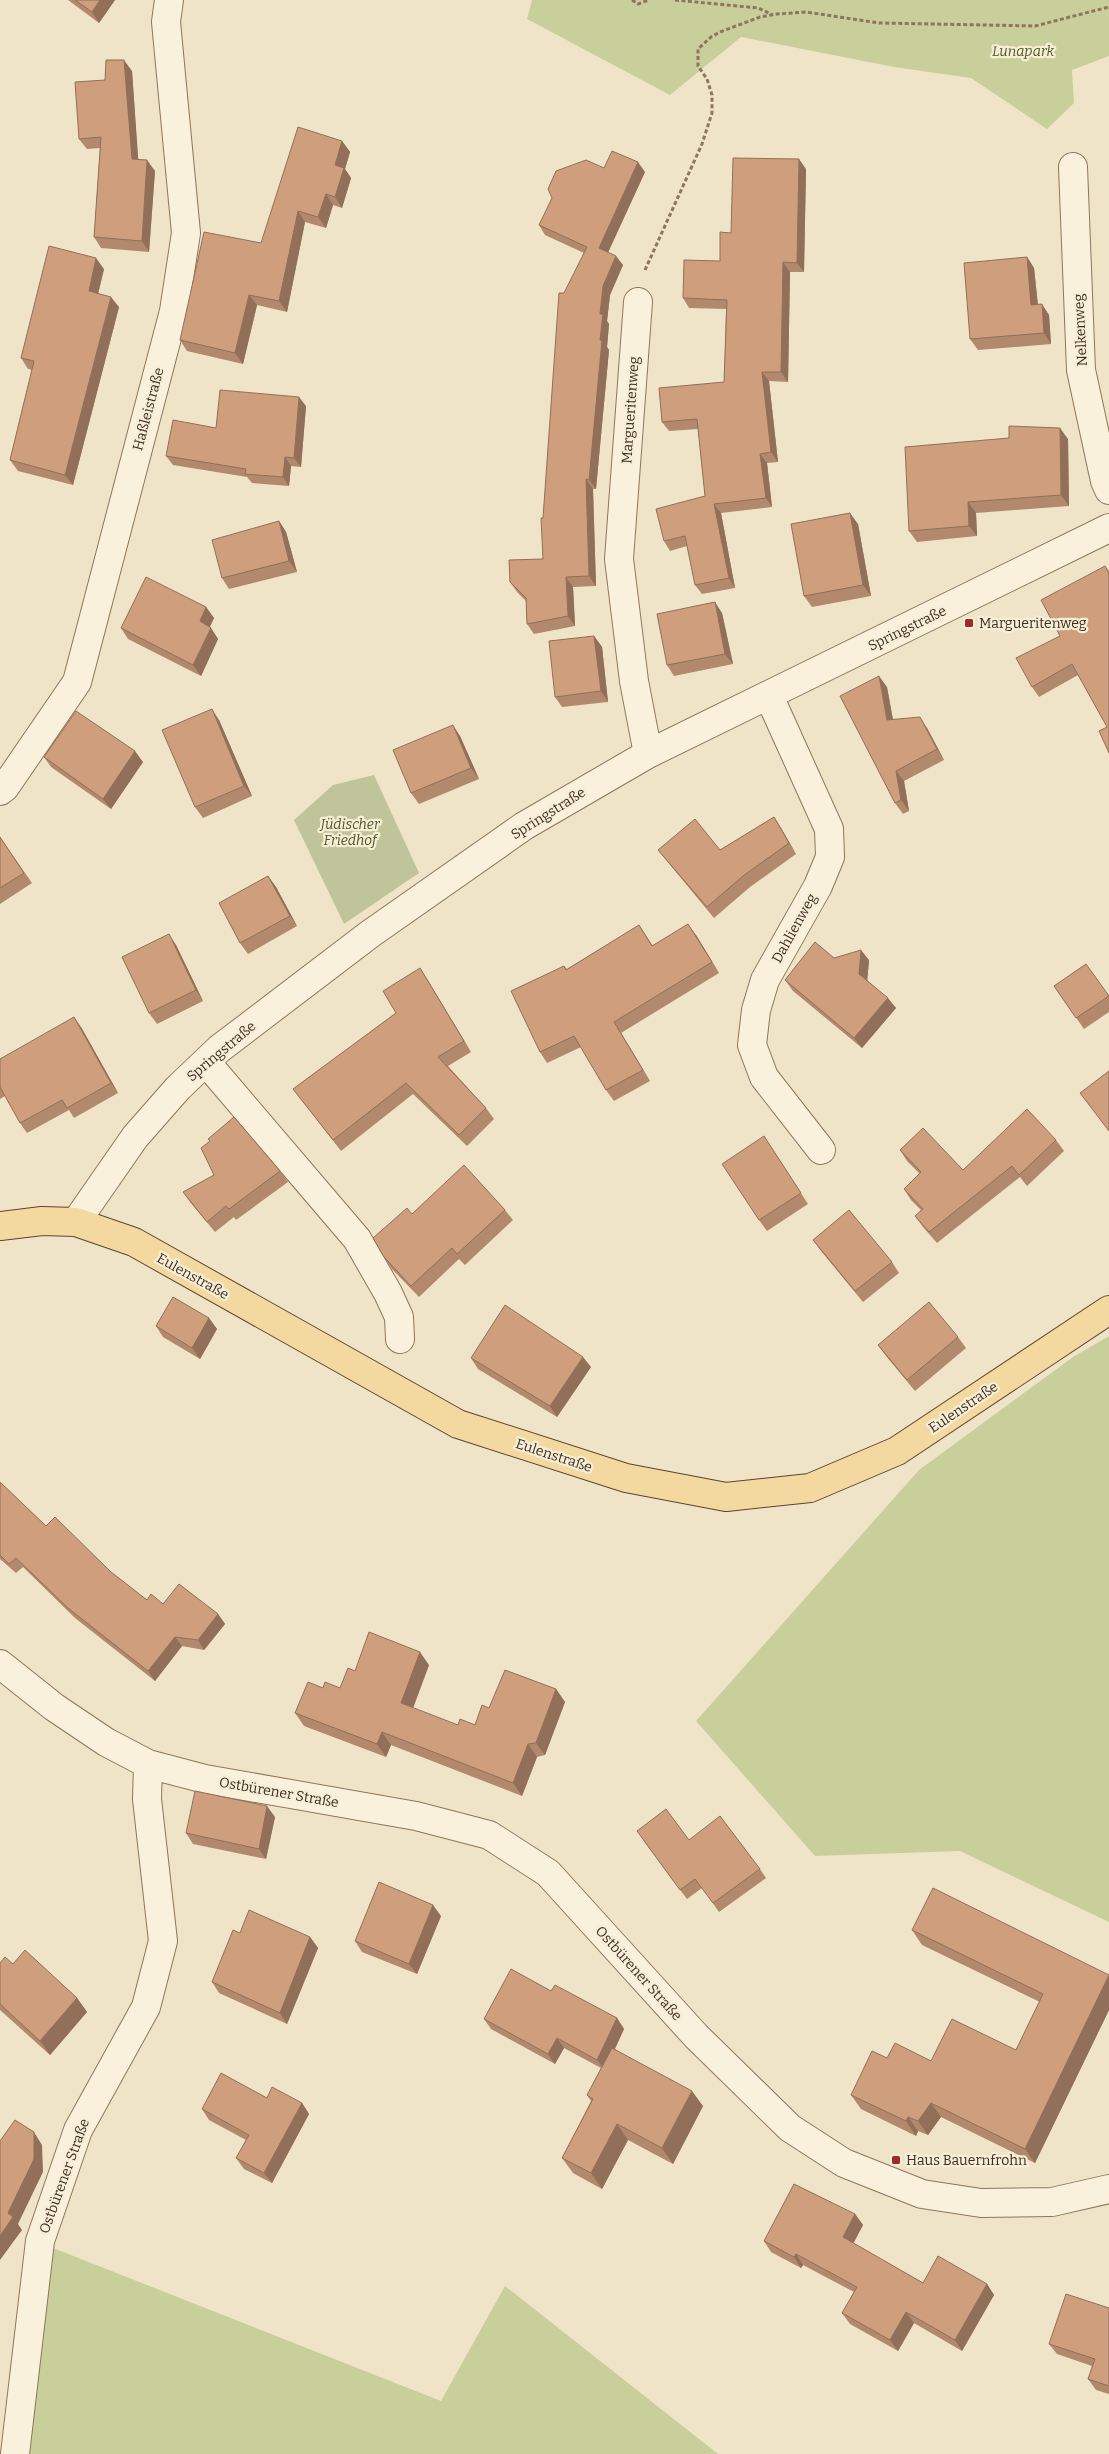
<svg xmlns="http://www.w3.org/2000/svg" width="1109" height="2454" font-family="Bitter,serif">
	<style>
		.green { fill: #c9cf9b }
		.cemetery { fill: #bfc49a }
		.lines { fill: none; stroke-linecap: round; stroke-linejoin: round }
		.minor-casing { stroke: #8d765c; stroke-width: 30 }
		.major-casing { stroke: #5b4430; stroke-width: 30 }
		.path { stroke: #8d765c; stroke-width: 3; stroke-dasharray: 4 2.5; stroke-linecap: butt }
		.minor { stroke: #faf1dc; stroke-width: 28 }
		.major { stroke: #f3d9a0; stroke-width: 28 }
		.wall { fill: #b2896c }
		.shaded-wall { fill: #916f58 }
		.building { fill: #cf9f7d; stroke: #916f58 }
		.poi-dot { fill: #9e2a2b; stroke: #f7eed8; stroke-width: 2 }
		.labels { text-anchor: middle; stroke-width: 4.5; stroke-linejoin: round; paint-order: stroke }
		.park-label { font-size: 14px; font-style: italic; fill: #4d5a26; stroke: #f7eed8 }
		.street-label { font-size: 14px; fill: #3d2e20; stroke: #f7eed8 }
		.poi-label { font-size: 14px; fill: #3d2e20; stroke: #f7eed8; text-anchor: start }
	</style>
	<rect width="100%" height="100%" fill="#f0e4c8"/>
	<path class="green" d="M 532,0 L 1109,0 L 1109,56 L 1072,70 L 1074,103 L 1047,129 L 971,78 L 894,67 L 741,37 L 670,95 L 527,19 Z
		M 1109,1336 L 1109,1922 L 960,1851 L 815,1856 L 696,1721 L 919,1470 L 1073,1357 Z
		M 43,2244 L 441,2401 L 505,2286 L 718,2454 L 21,2454 Z"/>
	<path class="cemetery" d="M 374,775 L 419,873 L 344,924 L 294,820 L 333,785 Z"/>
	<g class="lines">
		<defs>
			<path id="minor" d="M 1073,167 L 1081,370 L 1105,481 L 1109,490
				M 638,302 L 619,559 L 634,681 L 648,754
				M 769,696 L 829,829 L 830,857 L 818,886 L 765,980 L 756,1010 L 752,1045 L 764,1077 L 821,1150
				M 0,791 L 5,787 L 77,682 L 174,311 L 186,233 L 166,22 L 169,0
				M 206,1062 L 357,1239 L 388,1293 L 399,1317 L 400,1339
				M 76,1222 L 135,1137 L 178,1088 L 219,1049 L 370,934 L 524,826 L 648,754 L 1109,528
				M 0,1664 L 54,1707 L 106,1742 L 148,1764 L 205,1779 L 416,1816 L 489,1835 L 548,1873 L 696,2036 L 790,2128 L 844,2163 L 922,2194 L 981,2203 L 1052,2202 L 1109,2189
				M 15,2454 L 40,2241 L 78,2130 L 146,2007 L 163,1941 L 147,1799 L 148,1764"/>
			<path id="major" d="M 0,1226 L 42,1221 L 76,1222 L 134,1242 L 458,1424 L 626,1478 L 726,1497 L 810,1488 L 897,1451 L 1109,1310"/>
		</defs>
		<use href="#minor" class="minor-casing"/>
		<use href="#major" class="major-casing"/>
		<path class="path" d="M 632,0 L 638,4 L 649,0
			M 675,0 L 758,8 L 773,15
			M 645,270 L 702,144 L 712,113 L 712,95 L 707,79 L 698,66 L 698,49 L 711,37 L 720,32 L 760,17 L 777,14 L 806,12 L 879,23 L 1035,26 L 1109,7"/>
		<use href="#minor" class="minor"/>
		<use href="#major" class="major"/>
	</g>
	<path class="wall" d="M 68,0 L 115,0 L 99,23 Z
		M 132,71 L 138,160 L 155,171 L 149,252 L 101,248 L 94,237 L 100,148 L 87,149 L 79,139 L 105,80 Z
		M 342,141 L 350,152 L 345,169 L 351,178 L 342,208 L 333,205 L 326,228 L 305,222 L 287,312 L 257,305 L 243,364 L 187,351 L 180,340 L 261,243 Z
		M 604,168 L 645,172 L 608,252 L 623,265 L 610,295 L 607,321 L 609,324 L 607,347 L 609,350 L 596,489 L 593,489 L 596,586 L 573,587 L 575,626 L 534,634 L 527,624 L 526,601 L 517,592 L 510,582 L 543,559 L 564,293 L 584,253 L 545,235 L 539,225 Z
		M 806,169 L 804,272 L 790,272 L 788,382 L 769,381 L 778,462 L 767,463 L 772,507 L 721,513 L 735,588 L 702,594 L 695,585 L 687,546 L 670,551 L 664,541 L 705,496 L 698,429 L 669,431 L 662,422 L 724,382 L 726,309 L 689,308 L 683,298 L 720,261 L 731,233 Z
		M 1027,257 L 1034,268 L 1038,305 L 1049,315 L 1051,344 L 978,350 L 970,339 Z
		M 104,269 L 98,294 L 119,307 L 73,485 L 18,471 L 10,460 L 32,370 L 28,369 L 21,358 Z
		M 306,406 L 301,467 L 291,466 L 289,486 L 252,483 L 247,477 L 173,465 L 166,456 L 216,428 Z
		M 1068,439 L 1069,506 L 976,513 L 977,536 L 917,542 L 909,531 Z
		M 279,521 L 286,532 L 297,572 L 229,589 L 222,578 Z
		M 858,524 L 871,596 L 812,607 L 804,596 Z
		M 1105,566 L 1109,571 L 1109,753 L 1107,727 L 1078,675 L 1039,697 L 1032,687 L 1060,636 Z
		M 206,607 L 214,618 L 210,627 L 218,639 L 201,676 L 128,639 L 121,628 Z
		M 722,613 L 733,664 L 674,676 L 667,665 Z
		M 594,636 L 602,647 L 608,702 L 562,707 L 555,697 Z
		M 887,687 L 893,720 L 927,728 L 944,760 L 904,781 L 909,811 L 903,814 L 895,803 Z
		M 219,720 L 252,796 L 203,818 L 195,807 Z
		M 460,736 L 479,779 L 419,804 L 411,793 Z
		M 44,757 L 143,762 L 111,809 L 51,767 Z
		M 774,817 L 781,828 L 796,854 L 750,887 L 714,918 L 666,860 L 658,850 L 720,850 Z
		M 0,837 L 32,883 L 0,904 Z
		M 268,876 L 276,887 L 297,926 L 248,954 L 240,943 Z
		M 639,925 L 653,946 L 696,935 L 719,973 L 621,1033 L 650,1081 L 614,1101 L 606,1090 L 581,1047 L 547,1063 L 540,1052 L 564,966 L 567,969 Z
		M 176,945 L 203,1001 L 157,1024 L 149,1013 Z
		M 834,958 L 869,960 L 867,980 L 896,1008 L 862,1048 L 793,991 L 785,980 Z
		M 1086,964 L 1109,996 L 1109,1012 L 1084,1029 L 1054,986 Z
		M 420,968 L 427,979 L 471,1052 L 448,1066 L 486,1108 L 494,1119 L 467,1146 L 413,1094 L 341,1151 L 293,1089 L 396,1013 Z
		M 81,1027 L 118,1093 L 74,1118 L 69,1110 L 27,1133 L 20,1123 L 5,1096 L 0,1099 L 0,1059 Z
		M 764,1136 L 808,1204 L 767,1231 L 759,1220 Z
		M 208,1139 L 280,1171 L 288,1182 L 236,1220 L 234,1217 L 215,1232 L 190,1202 L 183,1192 L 214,1175 L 210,1141 Z
		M 1056,1140 L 1064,1151 L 1027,1186 L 1020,1177 L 937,1243 L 923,1227 L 915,1216 L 921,1210 L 911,1200 L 904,1189 L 920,1174 L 907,1161 L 900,1150 L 963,1170 Z
		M 505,1210 L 513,1220 L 465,1265 L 459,1259 L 419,1297 L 391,1268 L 384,1257 L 412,1214 Z
		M 813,1240 L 892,1262 L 899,1273 L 863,1302 L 821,1251 Z
		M 209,1318 L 217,1329 L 200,1359 L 163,1337 L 156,1326 Z
		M 958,1337 L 966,1348 L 915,1391 L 886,1356 L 878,1345 Z
		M 471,1358 L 591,1367 L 557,1417 L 478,1369 Z
		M 0,1482 L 46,1526 L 111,1572 L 147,1600 L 163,1604 L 218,1614 L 225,1624 L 204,1650 L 182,1646 L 155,1681 L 75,1618 L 23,1567 L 16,1573 L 0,1559 Z
		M 429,1665 L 413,1708 L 458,1725 L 475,1725 L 489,1708 L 556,1689 L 565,1702 L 545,1755 L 537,1757 L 522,1796 L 391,1745 L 386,1757 L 304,1726 L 295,1713 L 323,1688 L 340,1688 L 355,1671 Z
		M 275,1817 L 266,1859 L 193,1844 L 186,1833 Z
		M 643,1840 L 689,1840 L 760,1869 L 766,1878 L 719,1912 L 702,1888 L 687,1899 Z
		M 441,1916 L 417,1974 L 362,1952 L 355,1941 Z
		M 912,1930 L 1109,1975 L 1109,2010 L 1035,2163 L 941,2117 L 928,2135 L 918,2131 L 916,2136 L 861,2109 L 851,2095 L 887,2058 L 931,2061 L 1016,2050 L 1040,2002 L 922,1945 Z
		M 240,1933 L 310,1937 L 318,1948 L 287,2024 L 219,1993 L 212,1982 Z
		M 0,1963 L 13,1964 L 77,1998 L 87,2012 L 50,2055 L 0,2010 Z
		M 551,1991 L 617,2018 L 624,2029 L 615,2049 L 703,2106 L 673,2164 L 628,2140 L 602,2189 L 573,2173 L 562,2158 L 591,2101 L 587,2095 L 601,2068 L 564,2048 L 555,2064 L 491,2029 L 484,2019 Z
		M 302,2103 L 309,2114 L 272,2183 L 244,2169 L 236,2158 L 246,2140 L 209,2120 L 202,2109 Z
		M 855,2214 L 863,2225 L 853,2243 L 923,2283 L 987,2284 L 994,2295 L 962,2351 L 914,2323 L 898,2351 L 850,2324 L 842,2313 L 854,2292 L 803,2265 L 801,2268 L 771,2252 L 764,2241 Z
		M 1109,2308 L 1109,2394 L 1096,2390 L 1088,2379 L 1092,2366 L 1057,2354 L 1049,2344 Z"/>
	<path class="shaded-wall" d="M 100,0 L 115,0 L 99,23 L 92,12 Z
		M 124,60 L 132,71 L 139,170 L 132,159 Z
		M 342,141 L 350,152 L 345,169 L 351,178 L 342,208 L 335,197 L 335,165 Z
		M 799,159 L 806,169 L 804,272 L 797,263 Z
		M 147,160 L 155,171 L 149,252 L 142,241 Z
		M 638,162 L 645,172 L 606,257 L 599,248 Z
		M 326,194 L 333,205 L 326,228 L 318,217 Z
		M 298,211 L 305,222 L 287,312 L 279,301 Z
		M 616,256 L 623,265 L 610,295 L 607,321 L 609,324 L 607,347 L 609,350 L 596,489 L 589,480 L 600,340 L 600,314 L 603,286 Z
		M 1027,257 L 1034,268 L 1039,316 L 1031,305 Z
		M 96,258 L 104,269 L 96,302 L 89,291 Z
		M 783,262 L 790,272 L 788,382 L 781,372 Z
		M 249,295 L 257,305 L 243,364 L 235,353 Z
		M 111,297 L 119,307 L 73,485 L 65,475 Z
		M 1042,304 L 1049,315 L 1051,344 L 1044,333 Z
		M 762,372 L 769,381 L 778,462 L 771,452 Z
		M 299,397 L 306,406 L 301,467 L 294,458 Z
		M 1060,428 L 1068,439 L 1069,506 L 1061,495 Z
		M 760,454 L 767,463 L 772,507 L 766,498 Z
		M 285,457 L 291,466 L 289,486 L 283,477 Z
		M 586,479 L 593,489 L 596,586 L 589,576 Z
		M 968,502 L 976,513 L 977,536 L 969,526 Z
		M 714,504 L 721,513 L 735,588 L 729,578 Z
		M 850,513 L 858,524 L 871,596 L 863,585 Z
		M 279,521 L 286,532 L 297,572 L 289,561 Z
		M 566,577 L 573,587 L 575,626 L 568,616 Z
		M 715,602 L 722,613 L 733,664 L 725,654 Z
		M 206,607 L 214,618 L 207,632 L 200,621 Z
		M 211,628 L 218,639 L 201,676 L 193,665 Z
		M 594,636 L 602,647 L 608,702 L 601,691 Z
		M 879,676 L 887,687 L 895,731 L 887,720 Z
		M 212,709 L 219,720 L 252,796 L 244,786 Z
		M 920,717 L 927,728 L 944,760 L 937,749 Z
		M 453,725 L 460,736 L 479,779 L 471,768 Z
		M 135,751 L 143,762 L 111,809 L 103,799 Z
		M 896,771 L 904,781 L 909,811 L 901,800 Z
		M 774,817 L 781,828 L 796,854 L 789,843 Z
		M 268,876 L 276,887 L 297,926 L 290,916 Z
		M 688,924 L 696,935 L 719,973 L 712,962 Z
		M 169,934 L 176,945 L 203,1001 L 196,990 Z
		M 861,950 L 869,960 L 867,984 L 859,974 Z
		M 420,968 L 427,979 L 471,1052 L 464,1041 Z
		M 888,998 L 896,1008 L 862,1048 L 854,1038 Z
		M 74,1017 L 81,1027 L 118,1093 L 111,1083 Z
		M 614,1022 L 621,1033 L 650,1081 L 643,1070 Z
		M 209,1318 L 217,1329 L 200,1359 L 192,1348 Z
		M 583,1357 L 591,1367 L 557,1417 L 550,1406 Z
		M 218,1614 L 225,1624 L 204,1650 L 198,1640 Z
		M 175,1637 L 182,1646 L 155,1681 L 148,1671 Z
		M 420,1652 L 429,1665 L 410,1716 L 401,1703 Z
		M 556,1689 L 565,1702 L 545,1755 L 536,1743 Z
		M 382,1732 L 391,1745 L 386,1757 L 377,1744 Z
		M 528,1744 L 537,1757 L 522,1796 L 513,1783 Z
		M 267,1806 L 275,1817 L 266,1859 L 259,1849 Z
		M 433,1905 L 441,1916 L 417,1974 L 409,1964 Z
		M 310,1937 L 318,1948 L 287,2024 L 280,2013 Z
		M 1109,1975 L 1109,2010 L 1035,2163 L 1025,2149 Z
		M 77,1998 L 87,2012 L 50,2055 L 40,2041 Z
		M 617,2018 L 624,2029 L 605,2070 L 597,2060 Z
		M 557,2038 L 564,2048 L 555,2064 L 548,2054 Z
		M 692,2091 L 703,2106 L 673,2164 L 662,2148 Z
		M 302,2103 L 309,2114 L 272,2183 L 264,2173 Z
		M 931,2103 L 941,2117 L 928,2135 L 918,2121 Z
		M 908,2117 L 918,2131 L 916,2136 L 906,2121 Z
		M 617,2124 L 628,2140 L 602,2189 L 591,2173 Z
		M 34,2132 L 42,2145 L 43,2172 L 18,2224 L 22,2230 L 0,2260 L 0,2236 L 8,2213 Z
		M 855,2214 L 863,2225 L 851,2248 L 843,2237 Z
		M 796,2254 L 803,2265 L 801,2268 L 794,2257 Z
		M 987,2284 L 994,2295 L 962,2351 L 955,2340 Z
		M 906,2312 L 914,2323 L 898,2351 L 890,2340 Z"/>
	<path class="building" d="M 75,0 L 100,0 L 92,12 Z
		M 106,60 L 124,60 L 132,159 L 147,160 L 142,241 L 94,237 L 101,137 L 79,139 L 75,82 L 105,80 Z
		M 298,127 L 342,141 L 335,165 L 344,168 L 335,197 L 326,194 L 318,217 L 298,211 L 279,301 L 249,295 L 235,353 L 180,340 L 204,232 L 261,243 Z
		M 612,151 L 638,162 L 599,248 L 616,256 L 603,286 L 600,314 L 603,314 L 600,340 L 602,340 L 589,480 L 586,479 L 589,576 L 566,577 L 568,616 L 527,624 L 526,598 L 510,582 L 509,560 L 543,559 L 541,518 L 543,518 L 559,293 L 564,293 L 587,247 L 539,225 L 552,198 L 548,189 L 556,171 L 586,160 L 604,168 Z
		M 733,158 L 799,159 L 797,263 L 783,262 L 781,372 L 762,372 L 771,452 L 760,454 L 766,498 L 714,504 L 729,578 L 695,585 L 685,536 L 664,541 L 656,509 L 705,496 L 697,419 L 662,422 L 659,388 L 724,382 L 727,300 L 683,298 L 684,260 L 720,261 L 720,232 L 731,233 Z
		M 49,246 L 96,258 L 89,291 L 111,297 L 65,475 L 10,460 L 34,361 L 21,358 Z
		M 1027,257 L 1031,305 L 1042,304 L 1044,333 L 970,339 L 964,263 Z
		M 220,390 L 299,397 L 294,458 L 285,457 L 283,477 L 245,474 L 246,469 L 166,456 L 173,420 L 216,428 Z
		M 1009,426 L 1060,428 L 1061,495 L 968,502 L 969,526 L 909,531 L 905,447 L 1009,438 Z
		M 850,513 L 863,585 L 804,596 L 791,524 Z
		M 279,521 L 289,561 L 222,578 L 212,540 Z
		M 1105,566 L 1109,573 L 1109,753 L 1099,731 L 1107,727 L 1072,664 L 1032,687 L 1016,658 L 1060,636 L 1041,600 Z
		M 146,577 L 206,607 L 200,621 L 211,628 L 193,665 L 121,628 Z
		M 715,602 L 725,654 L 667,665 L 657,614 Z
		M 594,636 L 601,691 L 555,697 L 549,641 Z
		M 879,676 L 887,720 L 920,717 L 937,749 L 896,771 L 901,800 L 895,803 L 840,696 Z
		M 212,709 L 244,786 L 195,807 L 162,730 Z
		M 76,711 L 135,751 L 103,799 L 44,757 Z
		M 453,725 L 471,768 L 411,793 L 393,750 Z
		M 774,817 L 789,843 L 743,876 L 707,907 L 658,850 L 695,819 L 720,850 Z
		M 0,837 L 24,873 L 0,888 Z
		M 268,876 L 290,916 L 240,943 L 219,903 Z
		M 688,924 L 712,962 L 614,1022 L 643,1070 L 606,1090 L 574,1036 L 540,1052 L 511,991 L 564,966 L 566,970 L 639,925 L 652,946 Z
		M 169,934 L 196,990 L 149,1013 L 122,957 Z
		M 815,942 L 834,958 L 861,950 L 859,974 L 888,998 L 854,1038 L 785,980 Z
		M 1086,964 L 1109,996 L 1076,1018 L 1054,986 Z
		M 420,968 L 464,1041 L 438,1057 L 486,1108 L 459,1135 L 406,1083 L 333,1140 L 293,1089 L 396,1013 L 383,991 Z
		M 74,1017 L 111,1083 L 67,1108 L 62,1100 L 20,1123 L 0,1087 L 0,1059 Z
		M 1109,1071 L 1109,1131 L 1080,1093 Z
		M 1027,1109 L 1056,1140 L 1019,1175 L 1012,1166 L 929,1232 L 915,1216 L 923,1209 L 904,1189 L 921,1172 L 900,1150 L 923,1128 L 963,1170 Z
		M 234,1117 L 280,1171 L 229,1209 L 226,1206 L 207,1222 L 183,1192 L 214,1175 L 201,1148 L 210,1141 L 208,1139 Z
		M 764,1136 L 801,1193 L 759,1220 L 722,1164 Z
		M 464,1165 L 505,1210 L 457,1254 L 452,1248 L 411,1286 L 384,1257 L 373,1238 L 407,1208 L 412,1214 Z
		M 849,1210 L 892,1262 L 855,1291 L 813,1240 Z
		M 173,1297 L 209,1318 L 192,1348 L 156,1326 Z
		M 929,1302 L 958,1337 L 907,1380 L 878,1345 Z
		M 505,1305 L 583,1357 L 550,1406 L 471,1358 Z
		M 0,1482 L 46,1526 L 55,1517 L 111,1572 L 147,1600 L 151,1594 L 163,1604 L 179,1584 L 218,1614 L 198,1640 L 175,1637 L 148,1671 L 68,1608 L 16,1558 L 9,1564 L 0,1555 Z
		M 369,1632 L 420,1652 L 401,1703 L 458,1725 L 460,1719 L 475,1725 L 482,1705 L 489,1708 L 505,1670 L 556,1689 L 536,1743 L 528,1744 L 513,1783 L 382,1732 L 377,1744 L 295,1713 L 308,1682 L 323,1688 L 325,1682 L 340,1688 L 348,1668 L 355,1671 Z
		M 195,1791 L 267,1806 L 259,1849 L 186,1833 Z
		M 666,1809 L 689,1840 L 720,1816 L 760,1869 L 713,1903 L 695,1879 L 680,1890 L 637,1831 Z
		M 379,1882 L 433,1905 L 409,1964 L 355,1941 Z
		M 933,1888 L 1109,1975 L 1025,2149 L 931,2103 L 918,2121 L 908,2117 L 906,2121 L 851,2095 L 872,2051 L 887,2058 L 895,2043 L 931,2061 L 952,2019 L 1016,2050 L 1043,1994 L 912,1930 Z
		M 249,1910 L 310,1937 L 280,2013 L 212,1982 L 233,1930 L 240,1933 Z
		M 25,1950 L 77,1998 L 40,2041 L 0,2004 L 0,1963 L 5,1957 L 13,1964 Z
		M 511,1969 L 551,1991 L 555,1985 L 617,2018 L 597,2060 L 557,2038 L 548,2054 L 484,2019 Z
		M 612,2048 L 692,2091 L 662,2148 L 617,2124 L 591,2173 L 562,2158 L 593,2099 L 587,2095 Z
		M 221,2073 L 267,2098 L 272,2087 L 302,2103 L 264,2173 L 236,2158 L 249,2135 L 202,2109 Z
		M 15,2120 L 34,2132 L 34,2159 L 8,2213 L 13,2217 L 0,2236 L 0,2141 Z
		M 794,2184 L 855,2214 L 843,2237 L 923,2283 L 938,2256 L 987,2284 L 955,2340 L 906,2312 L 890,2340 L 842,2313 L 857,2287 L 796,2254 L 794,2257 L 764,2241 Z
		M 1066,2294 L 1109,2308 L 1109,2386 L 1088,2379 L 1095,2359 L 1049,2344 Z"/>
	<g class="poi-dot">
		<rect x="964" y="618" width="10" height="10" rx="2.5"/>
		<rect x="891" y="2155" width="10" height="10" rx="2.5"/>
	</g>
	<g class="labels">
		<g class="park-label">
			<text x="1023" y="56">Lunapark</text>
			<text x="350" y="829">Jüdischer<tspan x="350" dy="16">Friedhof</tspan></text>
		</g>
		<g class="street-label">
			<text transform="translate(1080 330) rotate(-93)" y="5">Nelkenweg</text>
			<text transform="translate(148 409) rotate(-75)" y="5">Haßleistraße</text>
			<text transform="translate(630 410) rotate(-86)" y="5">Margueritenweg</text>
			<text transform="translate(907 628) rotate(-26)" y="5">Springstraße</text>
			<text transform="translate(548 813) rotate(-32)" y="5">Springstraße</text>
			<text transform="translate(794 928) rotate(-61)" y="5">Dahlienweg</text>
			<text transform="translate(221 1051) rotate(-40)" y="5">Springstraße</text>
			<text transform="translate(193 1276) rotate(29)" y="5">Eulenstraße</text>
			<text transform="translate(963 1407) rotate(-34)" y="5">Eulenstraße</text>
			<text transform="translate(554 1455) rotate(18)" y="5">Eulenstraße</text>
			<text transform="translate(279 1792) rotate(10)" y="5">Ostbürener Straße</text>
			<text transform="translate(639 1973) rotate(48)" y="5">Ostbürener Straße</text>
			<text transform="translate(64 2176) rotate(-70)" y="5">Ostbürener Straße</text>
		</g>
		<g class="poi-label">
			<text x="979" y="628">Margueritenweg</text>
			<text x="906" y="2165">Haus Bauernfrohn</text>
		</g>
	</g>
</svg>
